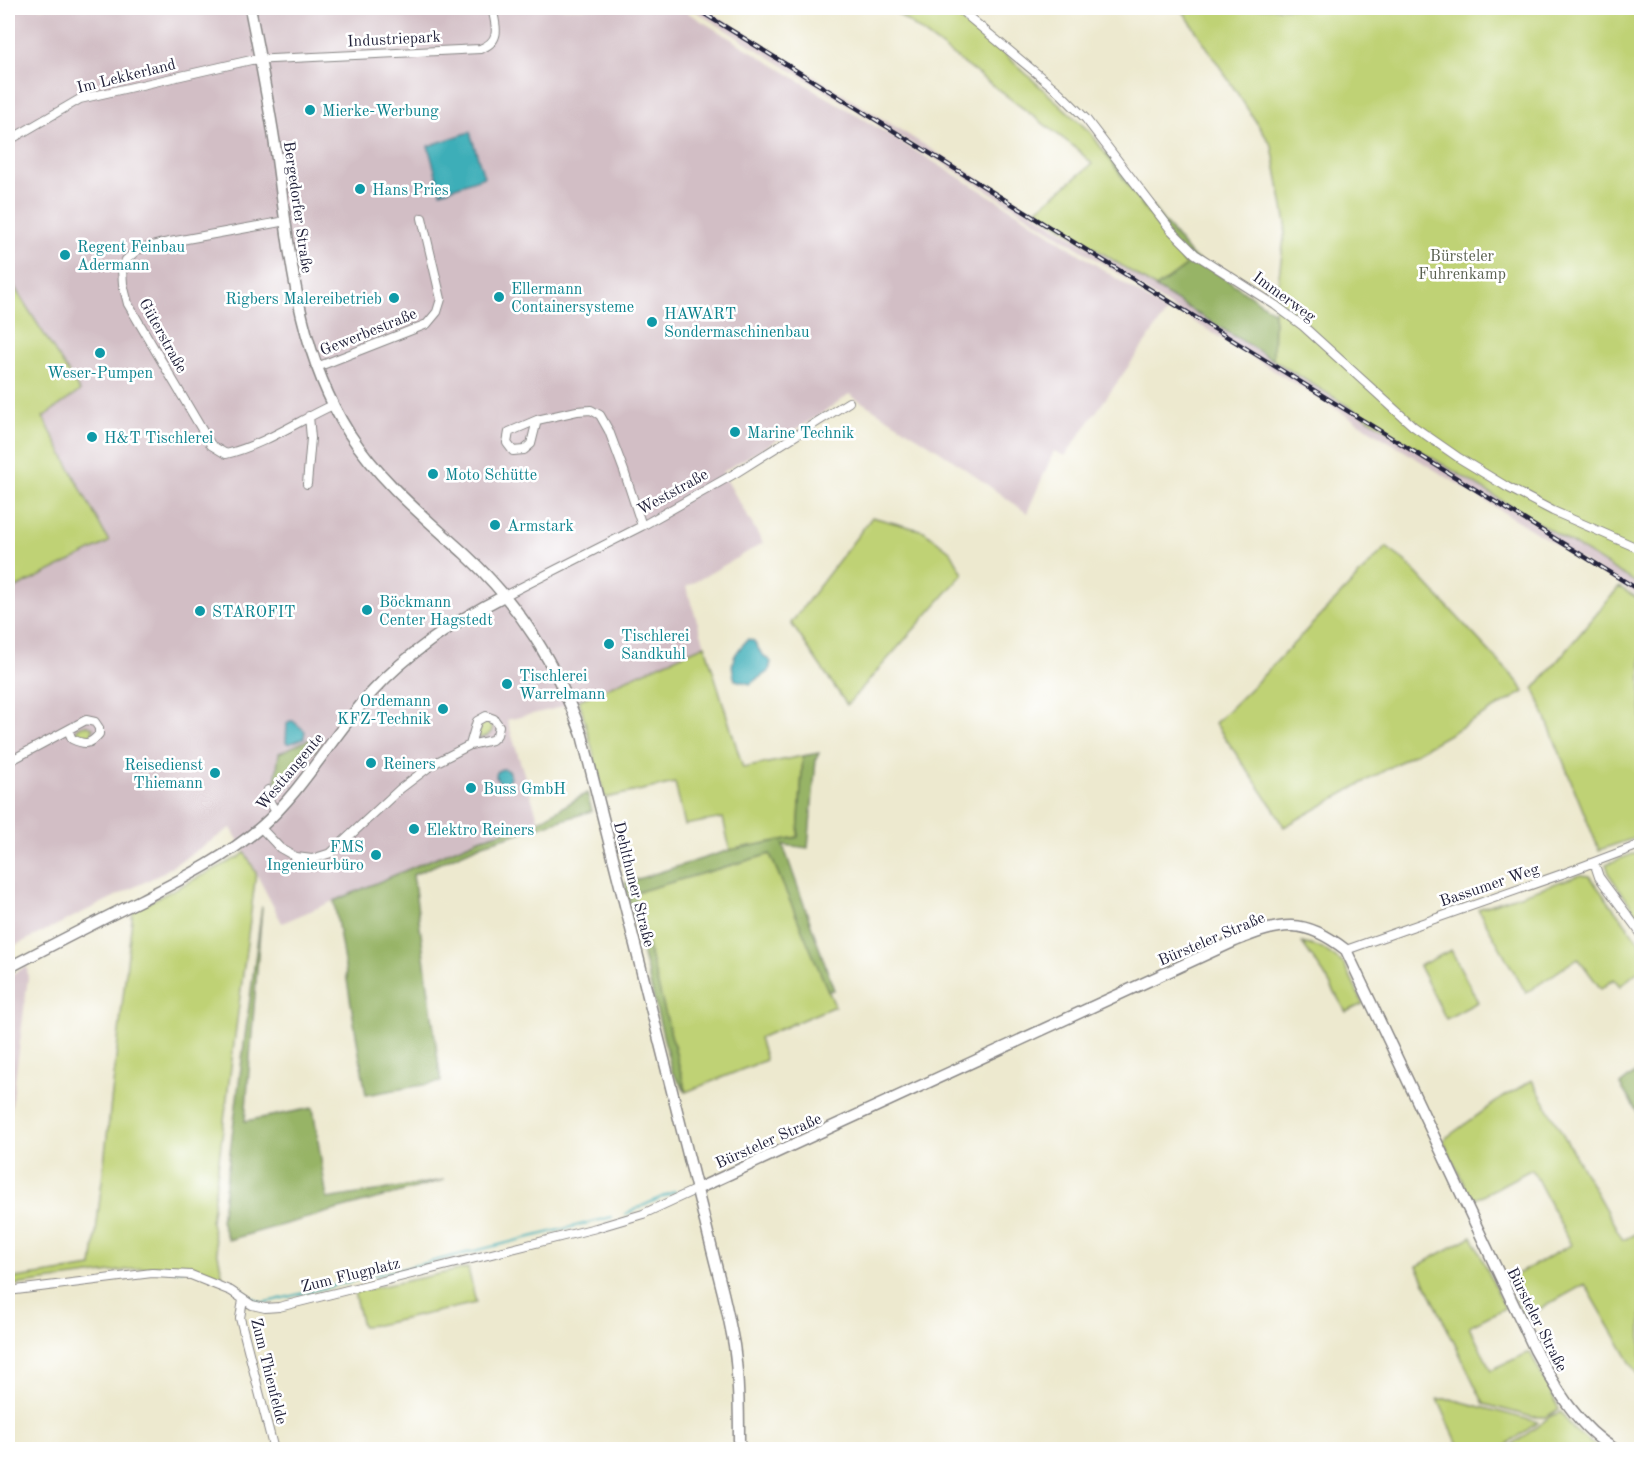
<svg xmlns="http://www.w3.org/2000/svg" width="1649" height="1457" font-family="'Old Standard TT',serif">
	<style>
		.industrial { fill: #d2bec5 }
		.green { fill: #bfd275; stroke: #707a58; stroke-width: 1.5 }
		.forest { fill: #97b466; stroke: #5c6b50; stroke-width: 1.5 }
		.water { fill: #3daeb8; stroke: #30687a; stroke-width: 1.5 }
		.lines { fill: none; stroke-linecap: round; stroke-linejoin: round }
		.stream { stroke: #3daeb8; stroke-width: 2 }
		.minor-casing { stroke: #888685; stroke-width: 10 }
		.tertiary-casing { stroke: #888685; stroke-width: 13 }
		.minor { stroke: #fff; stroke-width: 8 }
		.tertiary { stroke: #fff; stroke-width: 10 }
		.rail-casing { stroke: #22223b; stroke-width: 4.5 }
		.rail { stroke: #fff; stroke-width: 2; stroke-dasharray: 7; stroke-linecap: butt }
		.culture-dot { fill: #0f9aa8; stroke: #fff; stroke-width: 2 }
		.labels { text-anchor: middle; stroke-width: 5; stroke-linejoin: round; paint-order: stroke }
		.street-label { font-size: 16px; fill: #22223b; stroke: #fff }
		.culture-label { font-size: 16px; fill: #0d838f; stroke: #fff; text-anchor: start }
		.park-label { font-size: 16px; fill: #59604f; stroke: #fff }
	</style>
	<rect width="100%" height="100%" fill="#fff"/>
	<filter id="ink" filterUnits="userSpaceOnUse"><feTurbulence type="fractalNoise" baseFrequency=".0167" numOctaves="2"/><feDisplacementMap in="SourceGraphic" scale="12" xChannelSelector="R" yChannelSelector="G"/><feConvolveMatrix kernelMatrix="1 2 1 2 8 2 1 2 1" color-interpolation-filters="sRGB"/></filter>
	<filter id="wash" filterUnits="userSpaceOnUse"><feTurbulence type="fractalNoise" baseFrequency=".008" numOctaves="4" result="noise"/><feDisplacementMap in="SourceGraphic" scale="24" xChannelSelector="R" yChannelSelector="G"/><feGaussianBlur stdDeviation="1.35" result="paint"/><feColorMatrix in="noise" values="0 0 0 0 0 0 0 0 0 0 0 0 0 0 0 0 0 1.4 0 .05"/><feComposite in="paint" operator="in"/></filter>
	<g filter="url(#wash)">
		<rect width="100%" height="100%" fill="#ede9cf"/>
		<path class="industrial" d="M 8,8 L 680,8 L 1018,213 L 1167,312 L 1065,456 L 1054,451 L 1027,513 L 937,449 L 849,394 L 817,417 L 722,472 L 763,543 L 686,587 L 705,645 L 579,700 L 554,709 L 507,720 L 539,821 L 479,839 L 282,923 L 245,852 L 231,828 L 159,875 L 8,949 L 8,592 L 109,542 L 43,417 L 80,391 L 8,277 L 8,146 L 12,143 L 8,136 Z
			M 690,8 L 704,8 L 1000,192 L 1641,586 L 1641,597 L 1169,306 L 998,197 Z
			M 27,966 L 28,978 L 8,1137 L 8,976 Z"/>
		<path class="green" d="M 890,8 L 948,8 L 987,38 L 1091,133 L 1186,266 L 1156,288 L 1036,210 L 1092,164 L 1077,149 Z
			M 1181,8 L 1641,8 L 1641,586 L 1273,360 L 1274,312 L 1286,224 L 1272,146 Z
			M 8,277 L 80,391 L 43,417 L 109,542 L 8,592 Z
			M 872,517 L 924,531 L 951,552 L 963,574 L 847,705 L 791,623 Z
			M 1386,547 L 1405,561 L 1519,683 L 1524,692 L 1284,827 L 1276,812 L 1215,723 L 1255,684 Z
			M 1619,587 L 1641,600 L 1641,836 L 1599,850 L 1534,689 Z
			M 705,645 L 743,768 L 803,756 L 798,837 L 730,850 L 723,818 L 685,825 L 675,783 L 605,798 L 579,700 Z
			M 484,722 L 490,723 L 492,726 L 492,731 L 487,736 L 478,738 C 476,733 480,725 484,722 Z
			M 85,725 L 93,728 L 92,735 L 85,738 L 77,735 L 76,731 L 79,727 Z
			M 1641,851 L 1642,851 L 1641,920 L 1610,876 L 1606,864 Z
			M 245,852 L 256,873 L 211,1222 L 224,1282 C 199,1271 185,1266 157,1266 L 8,1286 L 8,1279 L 92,1267 L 133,910 L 241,856 Z
			M 770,854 L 835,1006 L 759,1038 L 766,1060 L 686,1092 L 633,893 Z
			M 1580,875 L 1589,876 L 1641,944 L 1641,969 L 1620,986 L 1614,979 L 1601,989 L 1578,958 L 1526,993 L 1478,909 Z
			M 1302,943 L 1322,948 L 1344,964 L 1363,1004 L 1346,1012 L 1324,974 Z
			M 1451,950 L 1478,1002 L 1446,1019 L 1419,966 Z
			M 1532,1080 L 1623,1240 L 1641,1231 L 1641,1381 L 1585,1284 L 1524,1318 L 1508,1279 L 1571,1245 L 1532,1169 L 1472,1201 L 1443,1140 L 1499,1100 Z
			M 1472,1236 L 1505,1308 L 1469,1326 L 1491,1370 L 1530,1352 L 1559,1409 L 1546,1417 L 1532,1417 L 1484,1404 L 1417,1266 Z
			M 468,1268 L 476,1303 L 377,1325 L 362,1326 L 354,1292 Z
			M 1438,1399 L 1451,1399 L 1538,1422 L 1501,1449 L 1460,1449 Z
			M 1561,1412 L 1574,1430 L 1599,1449 L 1507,1449 L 1551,1416 Z"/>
		<path class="forest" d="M 1108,152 L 1191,255 L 1274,312 L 1273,360 L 1156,288 L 1186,266 L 1106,154 Z
			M 314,737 L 320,744 L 278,794 L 274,791 L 279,753 Z
			M 819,753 L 816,760 L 808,848 L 783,845 L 834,990 L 828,991 L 770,854 L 634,893 L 686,1092 L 672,1072 L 625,883 L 730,850 L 798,837 L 803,756 Z
			M 587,793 L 592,811 L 483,844 L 413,875 L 441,1082 L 366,1095 L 334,901 L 479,839 L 539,821 Z
			M 262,906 L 245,1121 L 313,1108 L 327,1199 L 444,1180 L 228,1240 L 221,1221 Z
			M 1641,1068 L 1641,1118 L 1620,1085 Z"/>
		<path class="water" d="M 470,132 L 484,177 L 441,192 L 428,146 Z
			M 748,639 L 754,641 L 761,653 L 771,662 L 769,671 L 750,684 L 735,680 C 728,661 735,653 748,639 Z
			M 290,721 L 293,721 L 305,731 L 304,738 L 289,744 L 286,742 L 287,723 Z
			M496 776a7 7 0 1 1 14 0a7 7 0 1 1-14 0Z"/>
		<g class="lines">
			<path class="stream" d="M 625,1214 L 675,1191
				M 162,1269 L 183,1270
				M 237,1287 L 250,1297 L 263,1303 L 612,1217"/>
		</g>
	</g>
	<g filter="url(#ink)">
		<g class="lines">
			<defs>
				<path id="minor" d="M 958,8 L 1059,92 L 1086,119 L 1171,230 L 1195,254 L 1275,305 L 1303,326 L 1413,426 L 1459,458 L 1507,487 L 1553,511 L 1642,550
					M 8,141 L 80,99 L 251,60 L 480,49 C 502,41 496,26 492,8
					M 286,221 L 159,244 L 137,250 L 126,260 L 122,270 L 123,284 L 128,304 L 211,445 L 226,454 C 264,445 298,421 333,405
					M 317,367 L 427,324 L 437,312 L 441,299 L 422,218
					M 537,420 L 531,444 L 524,450 L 513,451 L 507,443 L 509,432 L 537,420 L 577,411 L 591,410 L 600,415 L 609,431 L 624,471 L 642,526
					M 307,484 L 311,438 L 309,416
					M 504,596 L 642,526 L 734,474 L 849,402
					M 8,762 L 86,720 L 95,722 L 99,728 L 99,734 C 90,745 85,745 72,739 L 68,730
					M 268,790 L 270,802 L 276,812
					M 260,827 L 280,848 L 296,857 L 312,859 L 331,853 L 400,789 L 433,764 L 470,745 L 492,740 L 497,735 L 499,726 L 494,719 L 486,716 L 477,721 L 470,745
					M 1594,862 L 1599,877 L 1642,935
					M 1346,950 L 1565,873 L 1642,844
					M 8,1291 L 152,1273 L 191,1275 L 231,1291 L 252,1305 L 265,1308 L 279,1307 L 596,1228 L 643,1214 L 697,1189
					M 243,1300 L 240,1318 L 274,1450"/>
				<path id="tertiary" d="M 250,8 C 260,58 270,108 277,159 C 290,253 297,351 349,433 C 380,481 423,516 465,554 C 521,606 556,664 582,735 L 723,1293 C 727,1310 731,1328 734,1345 C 739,1380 739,1414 739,1450
					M 8,968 C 52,945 96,922 141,900 C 182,879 225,858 261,827 C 305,788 333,734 373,691 C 411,650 455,621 504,596
					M 697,1189 L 1235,941 C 1282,922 1304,917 1346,950 L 1535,1350 C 1556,1388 1577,1427 1616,1450"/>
			</defs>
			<use href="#minor" class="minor-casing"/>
			<use href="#tertiary" class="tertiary-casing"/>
			<use href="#minor" class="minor"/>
			<use href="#tertiary" class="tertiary"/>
			<defs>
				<path id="rail" d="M 695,8 L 1117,269 L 1642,592"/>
			</defs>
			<use href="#rail" class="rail-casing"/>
			<use href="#rail" class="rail"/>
		</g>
	</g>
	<g class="culture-dot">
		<circle cx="310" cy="110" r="6"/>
		<circle cx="360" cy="189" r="6"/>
		<circle cx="65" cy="255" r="6"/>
		<circle cx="499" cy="297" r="6"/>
		<circle cx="394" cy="298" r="6"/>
		<circle cx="652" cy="322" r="6"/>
		<circle cx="100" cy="353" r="6"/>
		<circle cx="735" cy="432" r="6"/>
		<circle cx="92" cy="437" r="6"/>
		<circle cx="433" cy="474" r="6"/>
		<circle cx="495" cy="525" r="6"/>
		<circle cx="367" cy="610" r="6"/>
		<circle cx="200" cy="611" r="6"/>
		<circle cx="609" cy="644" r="6"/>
		<circle cx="507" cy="684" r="6"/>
		<circle cx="443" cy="709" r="6"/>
		<circle cx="371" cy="763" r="6"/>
		<circle cx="215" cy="773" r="6"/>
		<circle cx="471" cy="788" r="6"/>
		<circle cx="414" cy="829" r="6"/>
		<circle cx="376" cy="855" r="6"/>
	</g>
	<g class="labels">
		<g class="street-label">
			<text transform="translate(394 38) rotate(-3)" y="6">Industriepark</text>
			<text transform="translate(126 75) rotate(-14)" y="6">Im Lekkerland</text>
			<text transform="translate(299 207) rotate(82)" y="6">Bergedorfer Straße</text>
			<text transform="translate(1285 296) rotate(36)" y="6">Immerweg</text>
			<text transform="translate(368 331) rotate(-22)" y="6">Gewerbestraße</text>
			<text transform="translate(164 335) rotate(61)" y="6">Güterstraße</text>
			<text transform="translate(672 491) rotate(-29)" y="6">Weststraße</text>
			<text transform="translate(289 771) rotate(-50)" y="6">Westtangente</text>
			<text transform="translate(635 884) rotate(76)" y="6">Dehlthuner Straße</text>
			<text transform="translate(1489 884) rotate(-19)" y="6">Bassumer Weg</text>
			<text transform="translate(1211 938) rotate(-23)" y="6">Bürsteler Straße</text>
			<text transform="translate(768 1140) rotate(-24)" y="6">Bürsteler Straße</text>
			<text transform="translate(350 1274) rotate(-14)" y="6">Zum Flugplatz</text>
			<text transform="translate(1538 1319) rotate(63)" y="6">Bürsteler Straße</text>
			<text transform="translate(270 1371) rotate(76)" y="6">Zum Thienfelde</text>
		</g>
		<g class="culture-label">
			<text x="322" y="116">Mierke-Werbung</text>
			<text x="372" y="195">Hans Pries</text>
			<text x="77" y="252">Regent Feinbau<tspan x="77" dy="18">Adermann</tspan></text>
			<text x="511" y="294">Ellermann<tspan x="511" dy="18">Containersysteme</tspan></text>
			<text x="382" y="304" text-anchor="end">Rigbers Malereibetrieb</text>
			<text x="664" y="319">HAWART<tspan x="664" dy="18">Sondermaschinenbau</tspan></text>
			<text x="100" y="378" text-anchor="middle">Weser-Pumpen</text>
			<text x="747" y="438">Marine Technik</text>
			<text x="104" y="443">H&amp;T Tischlerei</text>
			<text x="445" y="480">Moto Schütte</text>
			<text x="507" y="531">Armstark</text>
			<text x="379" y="607">Böckmann<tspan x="379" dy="18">Center Hagstedt</tspan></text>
			<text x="212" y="617">STAROFIT</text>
			<text x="621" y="641">Tischlerei<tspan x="621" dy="18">Sandkuhl</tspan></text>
			<text x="519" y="681">Tischlerei<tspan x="519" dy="18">Warrelmann</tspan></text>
			<text x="431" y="706" text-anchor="end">Ordemann<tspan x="431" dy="18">KFZ-Technik</tspan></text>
			<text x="383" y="769">Reiners</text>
			<text x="203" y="770" text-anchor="end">Reisedienst<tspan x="203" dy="18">Thiemann</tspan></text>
			<text x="483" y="794">Buss GmbH</text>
			<text x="426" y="835">Elektro Reiners</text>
			<text x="364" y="852" text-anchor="end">FMS<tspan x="364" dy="18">Ingenieurbüro</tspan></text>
		</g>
		<g class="park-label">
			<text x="1462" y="261">Bürsteler<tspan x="1462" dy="18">Fuhrenkamp</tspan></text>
		</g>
	</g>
	<rect width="1649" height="1457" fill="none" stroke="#fff" stroke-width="30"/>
</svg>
